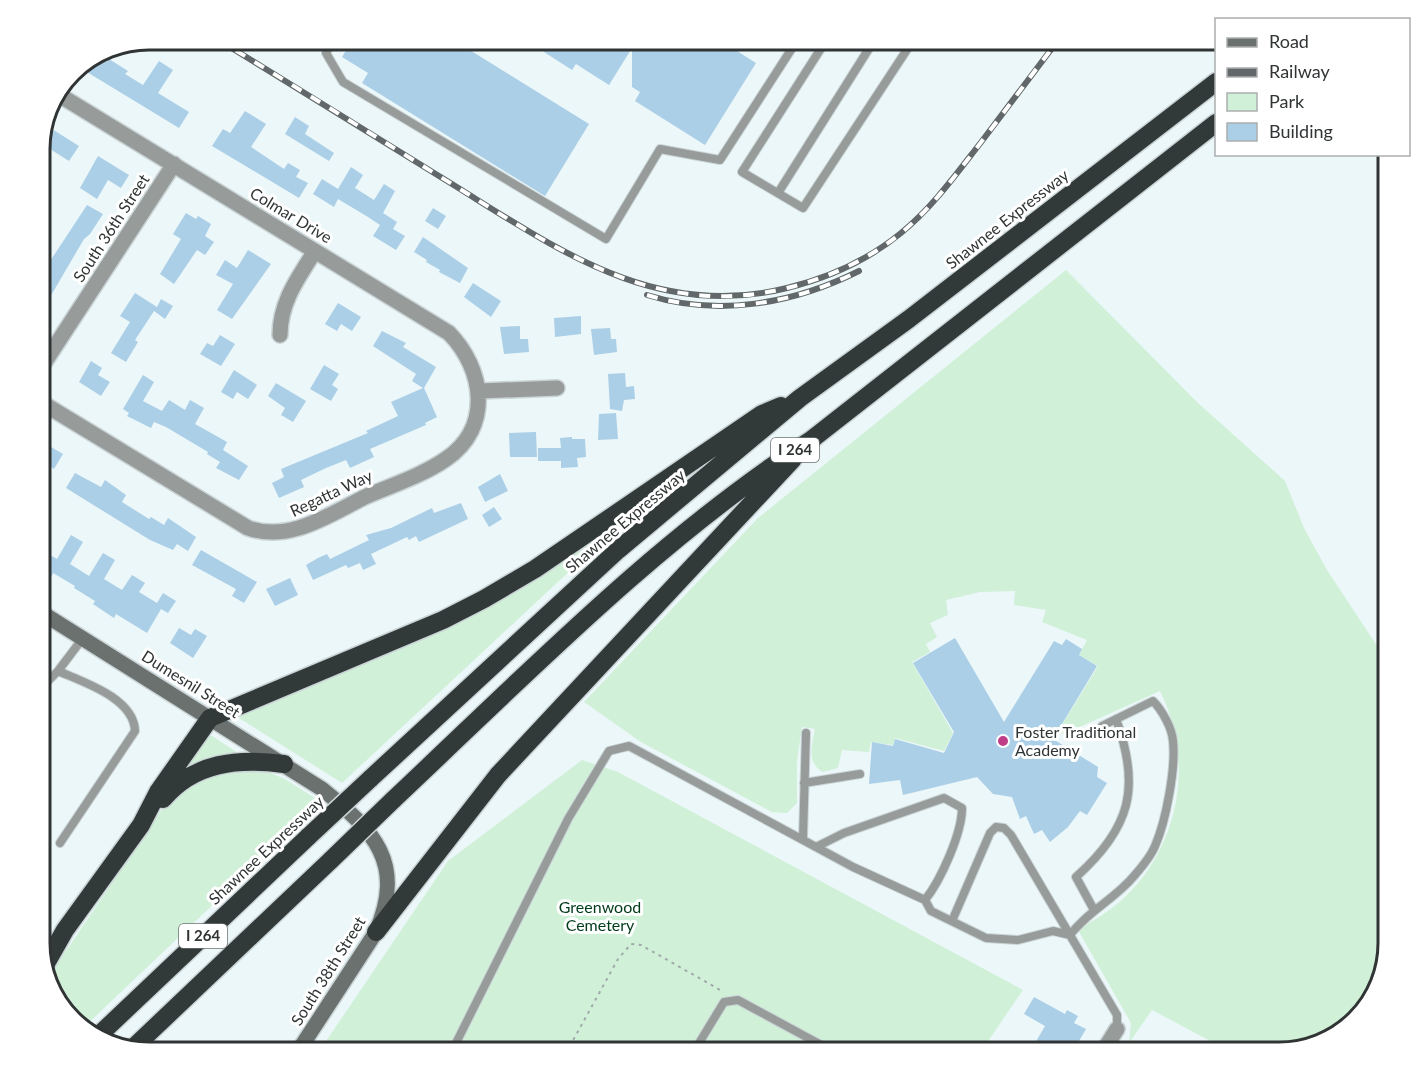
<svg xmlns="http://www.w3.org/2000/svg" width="1428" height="1092" font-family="Lato,sans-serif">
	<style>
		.green { fill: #d0f0d8 }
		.building { fill: #abcfe7 }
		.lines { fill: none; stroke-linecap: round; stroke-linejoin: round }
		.lane-casing { stroke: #cad4d6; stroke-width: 10 }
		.street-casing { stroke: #cad4d6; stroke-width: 18 }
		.secondary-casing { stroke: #cad4d6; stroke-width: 18 }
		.highway-casing { stroke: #cad4d6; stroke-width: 21 }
		.path { stroke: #a1aaab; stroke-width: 2; stroke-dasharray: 3 4.5; stroke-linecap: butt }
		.lane { stroke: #979b9a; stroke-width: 8 }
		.street { stroke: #979b9a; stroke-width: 15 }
		.secondary { stroke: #6b716f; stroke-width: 15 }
		.highway { stroke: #323a39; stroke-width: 18 }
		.rail-casing { stroke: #626869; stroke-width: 6 }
		.rail { stroke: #fff; stroke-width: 4; stroke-dasharray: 11; stroke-linecap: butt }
		.highway-bridge-casing { stroke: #cad4d6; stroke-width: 21; stroke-linecap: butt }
		.highway-bridge { stroke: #323a39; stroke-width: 18 }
		.poi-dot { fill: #bf3e87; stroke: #fff; stroke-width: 2 }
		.labels { text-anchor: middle; stroke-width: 6; stroke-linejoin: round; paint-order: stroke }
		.shield { fill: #fff; stroke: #6e7172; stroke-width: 1.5 }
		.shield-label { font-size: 15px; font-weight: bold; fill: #303435 }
		.street-label { font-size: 16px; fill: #303435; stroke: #fff }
		.poi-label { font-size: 16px; fill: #303435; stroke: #fff; text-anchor: start }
		.park-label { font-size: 16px; fill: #003b1a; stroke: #fff }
		.rim { fill: none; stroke: #303435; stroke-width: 3 }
	</style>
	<rect width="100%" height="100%" fill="#ecf7f9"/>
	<path class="green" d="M 1066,270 L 1198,403 L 1285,481 L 1304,528 L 1327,570 L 1389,664 L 1389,944 L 1366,1010 L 1327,1042 L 1279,1053 L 1233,1053 L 1152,1010 L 1129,1043 L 1131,1023 L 1078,930 C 1094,920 1110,911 1124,898 C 1180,845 1195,760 1160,691 L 1064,734 L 1057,733 L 1098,666 L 1079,655 L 1087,640 L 1042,622 L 1046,610 L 1014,605 L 1015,591 L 980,592 L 946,600 L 948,615 L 930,623 L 937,637 L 926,644 L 930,652 L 912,662 L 953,733 L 944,751 L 895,738 L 893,745 L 871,742 L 874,727 L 869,752 L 842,750 L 838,768 L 823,772 C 806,763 812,744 815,729 L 802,727 L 797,761 L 797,803 L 787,813 L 772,812 L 641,742 L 584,702 L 758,518 Z
		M 632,513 L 342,783 L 239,718 L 243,713 Z
		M 206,736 L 212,736 L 238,753 L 237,755 L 180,775 Z
		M 582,760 L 618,772 L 1023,990 L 980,1053 L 318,1053 L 448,861 Z
		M 258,768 L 285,779 L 321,802 L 81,1030 L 50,992 L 47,979 L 167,802 L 203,775 Z"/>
	<path class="building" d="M 353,39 L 452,39 L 589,124 L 545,196 L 362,83 L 368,73 L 342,57 Z
		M 552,39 L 682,39 L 695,47 L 700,39 L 718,39 L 756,63 L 705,145 L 635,101 L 640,92 L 632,87 L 632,48 L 609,85 L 576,64 L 572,70 L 544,52 Z
		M 100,57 L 107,62 L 109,59 L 128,71 L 125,74 L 143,85 L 159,61 L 173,70 L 158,93 L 189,112 L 179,128 L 77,66 Z
		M 245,111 L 266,124 L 251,147 L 284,169 L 288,163 L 300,170 L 296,177 L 308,183 L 299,198 L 212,146 L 223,129 L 230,133 Z
		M 295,117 L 309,126 L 305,134 L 334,153 L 329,161 L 285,134 Z
		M 44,124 L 79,146 L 69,161 L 39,142 Z
		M 98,156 L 129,175 L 121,188 L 108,180 L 97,199 L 80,188 Z
		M 351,167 L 363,175 L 355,188 L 374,200 L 384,184 L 395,191 L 383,213 L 397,222 L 393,229 L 405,236 L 396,250 L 373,236 L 380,225 L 368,217 L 338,199 L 334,207 L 313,194 L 322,179 L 338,189 Z
		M 87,205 L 103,214 L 90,234 L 84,239 L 39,316 L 39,278 Z
		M 433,208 L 446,216 L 438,229 L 425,221 Z
		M 186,213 L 196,219 L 198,216 L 211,224 L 205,236 L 214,242 L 205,255 L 197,250 L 174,284 L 160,274 L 181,239 L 173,234 Z
		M 423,237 L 468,268 L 460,283 L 439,272 L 440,270 L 426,262 L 427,260 L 414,252 Z
		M 248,250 L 271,264 L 232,319 L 217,310 L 233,284 L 216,275 L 225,260 L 237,268 Z
		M 473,283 L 501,301 L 491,317 L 464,297 Z
		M 135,293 L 157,307 L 161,299 L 173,306 L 165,319 L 154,311 L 135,340 L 138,342 L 126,362 L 111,353 L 130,322 L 120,316 Z
		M 338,303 L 361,317 L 352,331 L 341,324 L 337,331 L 325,324 Z
		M 581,316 L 581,334 L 555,337 L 554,318 Z
		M 520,326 L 520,339 L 528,339 L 529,352 L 504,354 L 500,327 Z
		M 610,328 L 611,339 L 616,339 L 617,352 L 594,355 L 591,329 Z
		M 382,331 L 406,343 L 403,347 L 436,367 L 424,388 L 437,417 L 425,423 L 426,425 L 370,449 L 374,457 L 350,468 L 346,460 L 326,468 L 301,480 L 304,487 L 279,498 L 272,483 L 284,477 L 281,469 L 368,433 L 366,431 L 398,416 L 391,402 L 423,388 L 412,381 L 416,374 L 373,346 Z
		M 220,335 L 235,344 L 221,366 L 200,354 L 207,343 L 213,346 Z
		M 91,361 L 102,368 L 98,375 L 110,382 L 101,396 L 79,382 Z
		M 324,365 L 339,374 L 332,385 L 338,389 L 331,401 L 310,389 Z
		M 234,370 L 257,385 L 248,399 L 237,392 L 233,399 L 221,392 Z
		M 625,373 L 626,387 L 634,386 L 635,399 L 624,400 L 622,411 L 610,409 L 608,374 Z
		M 143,375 L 154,382 L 143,401 L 162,411 L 169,400 L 185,410 L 190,400 L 204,408 L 195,424 L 227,442 L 223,450 L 248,466 L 239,480 L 216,468 L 220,462 L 207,454 L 208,452 L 166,427 L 154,422 L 151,428 L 127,416 L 129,413 L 123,409 Z
		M 276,383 L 306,401 L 293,422 L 281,415 L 285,408 L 268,396 Z
		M 616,413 L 618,439 L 598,440 L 599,414 Z
		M 536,432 L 537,457 L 510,457 L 509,433 Z
		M 572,437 L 572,439 L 585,439 L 586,457 L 577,458 L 578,467 L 561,468 L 561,461 L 538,461 L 538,448 L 561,448 L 560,438 Z
		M 39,440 L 63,454 L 54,469 L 39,460 Z
		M 75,473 L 101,487 L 105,480 L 126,495 L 122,502 L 149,519 L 151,517 L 164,525 L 168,518 L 196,537 L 188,551 L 177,544 L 173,550 L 150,540 L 66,488 Z
		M 500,474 L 508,491 L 485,502 L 478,487 Z
		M 461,503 L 468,519 L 419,542 L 416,536 L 409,540 L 407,537 L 371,554 L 376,564 L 363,570 L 360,563 L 348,568 L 346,565 L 313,580 L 306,565 L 318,558 L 327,554 L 330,559 L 369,540 L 366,535 L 391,528 L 432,508 L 434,513 Z
		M 494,507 L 502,519 L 489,527 L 482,515 Z
		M 71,535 L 83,542 L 70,564 L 89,576 L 103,553 L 115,560 L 104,579 L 122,590 L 132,575 L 145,583 L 139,592 L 157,603 L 163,593 L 176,601 L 168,613 L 161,609 L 147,633 L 116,614 L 114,618 L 93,604 L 95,601 L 74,588 L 75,586 L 53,573 L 52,576 L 39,568 L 39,549 L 57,559 Z
		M 201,550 L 257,582 L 244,603 L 232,596 L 236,589 L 192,565 Z
		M 290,578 L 298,595 L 275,606 L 266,589 Z
		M 179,628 L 191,635 L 195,629 L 207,636 L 193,658 L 170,643 Z
		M 955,638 L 1004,722 L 1054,641 L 1062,645 L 1066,639 L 1082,649 L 1079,655 L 1097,666 L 1053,739 L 1098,767 L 1097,777 L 1107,783 L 1087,815 L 1080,811 L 1068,827 L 1050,842 L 1042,830 L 1034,834 L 1026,816 L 1020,819 L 1012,797 L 993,794 L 977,777 L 903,795 L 900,780 L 869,784 L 872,742 L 893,746 L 895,739 L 944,753 L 954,732 L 913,663 Z
		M 1034,997 L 1065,1014 L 1067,1010 L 1078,1016 L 1074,1023 L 1086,1029 L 1072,1053 L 1046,1053 L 1034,1045 L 1045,1026 L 1024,1014 Z"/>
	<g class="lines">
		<defs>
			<path id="lane" d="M 334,39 L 326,53 L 343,82 L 606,239 L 660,149 L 720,160 L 798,39
				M 780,39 L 793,46
				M 827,39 L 742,172 L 803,208 L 910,45 L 907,39
				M 778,193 L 875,39
				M 39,690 L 58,671
				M 804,783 L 860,774
				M 803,838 L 806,733
				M 60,843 L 135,731 C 134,698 83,682 58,671 L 83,638
				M 925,900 L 931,911 L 986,938 L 1018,940 L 1053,931 L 1070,935
				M 1094,910 L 1076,877 C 1131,828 1141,787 1116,719
				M 952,921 L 990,833 L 996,827 L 1004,828 L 1011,835 L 1117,1015 L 1117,1029
				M 1070,935 C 1088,911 1115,899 1134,876 C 1141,868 1151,856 1155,846 C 1166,821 1176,768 1173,741 C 1172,728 1162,710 1153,701 L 1102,726
				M 451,1053 L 568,819 L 609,751 L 629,746 L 853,867 L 925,900 C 941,880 962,833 962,808 L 944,798 L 844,833 L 818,846
				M 693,1053 L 724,1002 L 738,1000 L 836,1053"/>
			<path id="street" d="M 280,335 C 280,302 298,278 315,251
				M 39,371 L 174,164
				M 480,391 L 557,388
				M 39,401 L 248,528 C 290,543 330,514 367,496 C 393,485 423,475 446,459 C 493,427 484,369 449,333 L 56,93
				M 1102,1053 L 1117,1029"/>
			<path id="secondary" d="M 39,611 L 322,789 C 374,831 406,863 376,932 L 297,1053"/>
			<path id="highway" d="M 370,779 L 618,550 L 800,398 L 909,319 L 1216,82
				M 163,799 C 194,762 238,758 284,764
				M 393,800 C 525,676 659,538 811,440 L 1216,123
				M 376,932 L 498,775 L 793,459
				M 44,967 L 65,930 L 141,825 L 158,792 L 210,718 L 443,620 L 484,599 L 535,569 L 762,414 L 781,406
				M 98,1036 L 309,836
				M 133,1048 L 331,860"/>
		</defs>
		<use href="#lane" class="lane-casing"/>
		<use href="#street" class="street-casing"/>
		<use href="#secondary" class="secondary-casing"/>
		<use href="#highway" class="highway-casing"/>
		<path class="path" d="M 566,1053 L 618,959 L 631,944 L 641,945 L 722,991"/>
		<use href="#lane" class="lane"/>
		<use href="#street" class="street"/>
		<use href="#secondary" class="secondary"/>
		<use href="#highway" class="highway"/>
		<defs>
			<path id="rail" d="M 217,39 C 291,84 365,130 439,176 C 549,243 650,322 787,288 C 828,278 868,260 901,233 C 933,207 957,173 982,141 C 1008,107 1033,73 1059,39
				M 647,295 C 718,317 793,304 859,271"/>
		</defs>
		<use href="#rail" class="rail-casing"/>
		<use href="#rail" class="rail"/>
		<defs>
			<path id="highway-bridge" d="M 309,836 L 370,779
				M 331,860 L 393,800"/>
		</defs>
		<use href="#highway-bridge" class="highway-bridge-casing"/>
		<use href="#highway-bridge" class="highway-bridge"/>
	</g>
	<circle class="poi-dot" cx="1003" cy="741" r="6"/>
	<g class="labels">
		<g class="shield">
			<rect x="771" y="438" width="48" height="24" rx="4.5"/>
			<rect x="179" y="924" width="48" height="24" rx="4.5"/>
		</g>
		<g class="shield-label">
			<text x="795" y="455">I 264</text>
			<text x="203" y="941">I 264</text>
		</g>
		<g class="street-label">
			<text transform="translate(291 215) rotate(31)" y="6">Colmar Drive</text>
			<text transform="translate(1007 219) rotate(-38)" y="6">Shawnee Expressway</text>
			<text transform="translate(111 228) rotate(-57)" y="6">South 36th Street</text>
			<text transform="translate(331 493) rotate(-25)" y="6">Regatta Way</text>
			<text transform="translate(625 521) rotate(-40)" y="6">Shawnee Expressway</text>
			<text transform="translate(191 684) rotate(32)" y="6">Dumesnil Street</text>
			<text transform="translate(266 850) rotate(-43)" y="6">Shawnee Expressway</text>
			<text transform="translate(328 971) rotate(-58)" y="6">South 38th Street</text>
		</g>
		<g class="poi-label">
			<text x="1015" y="738">Foster Traditional<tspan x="1015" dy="18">Academy</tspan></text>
		</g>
		<g class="park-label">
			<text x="600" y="913">Greenwood<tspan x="600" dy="18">Cemetery</tspan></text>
		</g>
	</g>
	<path d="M0 0H1428V1092H0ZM149 50H1279A99 99 0 0 1 1378 149V943A99 99 0 0 1 1279 1042H149A99 99 0 0 1 50 943V149A99 99 0 0 1 149 50Z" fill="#fff" fill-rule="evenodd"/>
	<path class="rim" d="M149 50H1279A99 99 0 0 1 1378 149V943A99 99 0 0 1 1279 1042H149A99 99 0 0 1 50 943V149A99 99 0 0 1 149 50Z"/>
	<rect x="1215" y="18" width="195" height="138" fill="#ffffff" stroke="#acaeae" stroke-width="1.5"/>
	<rect x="1227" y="38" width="30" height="9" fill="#6b716f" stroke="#acaeae" stroke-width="1.5"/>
	<text x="1269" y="48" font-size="18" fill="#303435">Road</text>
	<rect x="1227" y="68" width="30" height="9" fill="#626869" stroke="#acaeae" stroke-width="1.5"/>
	<text x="1269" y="78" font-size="18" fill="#303435">Railway</text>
	<rect x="1227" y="93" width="30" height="18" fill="#d0f0d8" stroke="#acaeae" stroke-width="1.5"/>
	<text x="1269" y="108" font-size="18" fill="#303435">Park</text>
	<rect x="1227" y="123" width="30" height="18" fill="#abcfe7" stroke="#acaeae" stroke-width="1.5"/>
	<text x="1269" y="138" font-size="18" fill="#303435">Building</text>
</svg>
